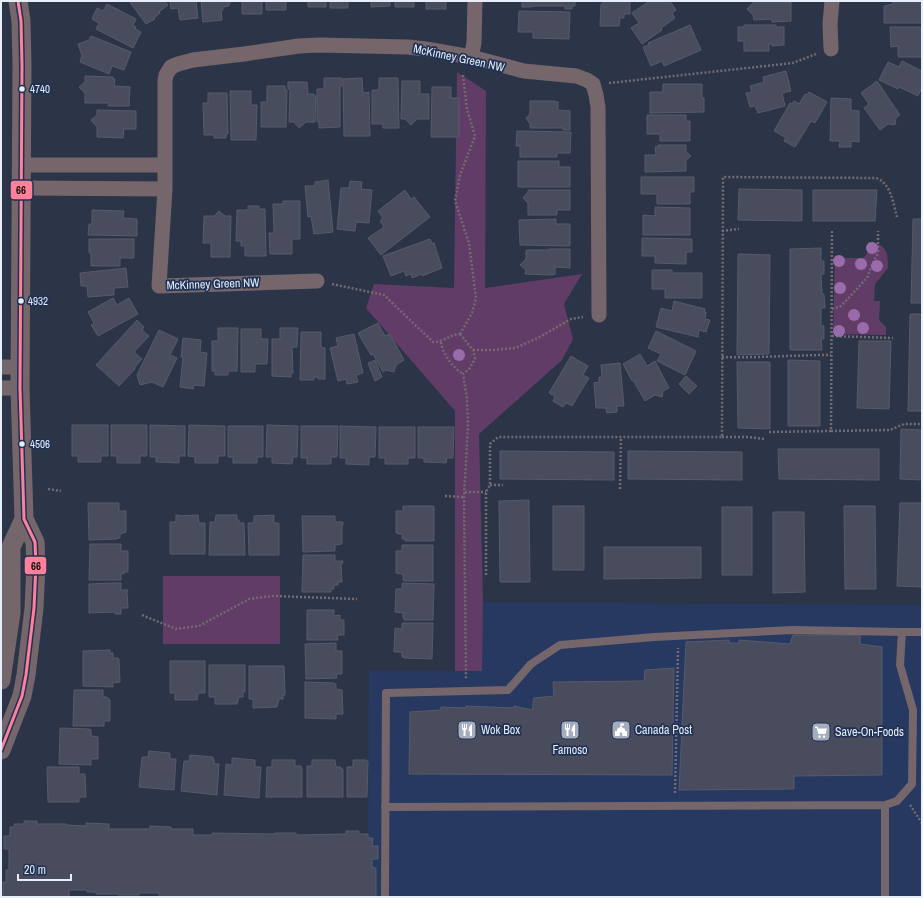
<svg xmlns="http://www.w3.org/2000/svg" width="923" height="898" font-family="'Archivo Narrow',sans-serif">
	<style>
		.built { fill: #273960 }
		.green { fill: #603c67 }
		.building { fill: #494c5d; stroke: #565a6b }
		.lines { fill: none; stroke-linecap: round; stroke-linejoin: round }
		.path { stroke: #736b70; stroke-width: 2.5; stroke-dasharray: 2 2; stroke-linecap: butt }
		.service { stroke: #75666b; stroke-width: 8 }
		.minor { stroke: #75666b; stroke-width: 15 }
		.tertiary { stroke: #75666b; stroke-width: 19 }
		.bus-1-casing { stroke: #203154; stroke-width: 6 }
		.bus-1 { stroke: #ff8098; stroke-width: 3 }
		.tree { fill: #996baa }
		.bus-dot { fill: #e6eefb; stroke: #203154; stroke-width: 1.5 }
		.labels { text-anchor: middle; stroke-width: 3.5; stroke-linejoin: round; paint-order: stroke }
		.bus-label { font-size: 11px; fill: #e6eefb; stroke: #203154; text-anchor: start }
		.street-label { font-size: 12px; fill: #e6eefb; stroke: #203154 }
		.poi-label { font-size: 12px; fill: #e6eefb; stroke: #203154; text-anchor: start }
		.line-badge { stroke: #203154; stroke-width: 1.5 }
		.pale-badge-label { font-size: 11px; text-anchor: middle; font-weight: bold; fill: #111 }
	</style>
	<rect width="100%" height="100%" fill="#2c3548"/>
	<path class="built" d="M 483,602 L 922,605 L 922,897 L 368,897 L 369,671 L 481,671 Z"/>
	<path class="green" d="M 457,72 L 486,91 L 485,288 L 582,274 L 564,304 L 573,339 L 562,360 L 479,434 L 483,602 L 482,671 L 455,671 L 455,411 L 366,308 L 374,284 L 454,288 Z
		M 868,242 C 886,244 888,251 888,268 L 875,284 L 874,301 L 880,301 L 879,320 L 886,327 L 886,335 L 833,334 L 835,258 L 863,258 L 867,254 Z
		M 163,576 L 280,576 L 280,644 L 163,644 Z"/>
	<path class="building" d="M 129,1 L 165,1 L 168,5 L 159,12 L 160,13 L 154,18 L 155,19 L 146,24 Z
		M 170,1 L 196,1 L 198,18 L 180,20 L 178,8 L 171,9 Z
		M 201,1 L 231,1 L 231,2 L 229,3 L 229,6 L 223,7 L 223,10 L 221,10 L 222,20 L 203,22 Z
		M 242,1 L 262,1 L 262,14 L 242,14 Z
		M 266,1 L 287,1 L 286,1 L 286,10 L 266,10 Z
		M 308,1 L 326,1 L 326,7 L 308,7 Z
		M 330,1 L 348,1 L 348,8 L 330,8 Z
		M 371,1 L 390,1 L 390,6 L 371,7 Z
		M 395,1 L 414,1 L 414,7 L 395,7 Z
		M 426,1 L 446,1 L 446,9 L 426,9 Z
		M 522,1 L 575,1 L 575,6 L 572,6 L 572,9 L 565,9 L 565,6 L 532,6 L 532,7 L 522,7 Z
		M 603,1 L 630,1 L 630,14 L 624,14 L 624,18 L 620,18 L 619,26 L 600,26 L 601,4 L 603,4 Z
		M 648,1 L 664,1 L 666,4 L 670,1 L 676,10 L 672,13 L 675,18 L 661,28 L 662,30 L 642,44 L 631,28 L 639,23 L 632,13 L 648,2 Z
		M 753,1 L 785,1 L 785,3 L 791,2 L 791,21 L 772,22 L 772,19 L 754,20 L 753,15 L 747,9 L 753,3 Z
		M 893,1 L 922,1 L 922,23 L 884,23 L 884,6 L 893,4 Z
		M 107,4 L 136,19 L 133,26 L 136,27 L 135,29 L 141,32 L 133,48 L 96,29 L 99,23 L 92,19 L 97,8 L 103,11 Z
		M 519,11 L 570,12 L 569,39 L 533,38 L 533,32 L 518,32 Z
		M 690,25 L 701,50 L 664,66 L 662,61 L 651,66 L 643,47 L 649,45 L 648,43 Z
		M 744,25 L 776,25 L 776,27 L 784,27 L 784,45 L 772,46 L 772,44 L 769,44 L 769,51 L 744,51 L 744,41 L 738,41 L 738,27 L 744,27 Z
		M 890,27 L 922,27 L 922,57 L 898,57 L 898,46 L 891,47 Z
		M 91,36 L 131,52 L 124,70 L 112,66 L 109,74 L 80,62 L 82,55 L 78,44 L 89,40 Z
		M 902,61 L 922,71 L 922,87 L 918,96 L 899,87 L 898,89 L 879,80 L 888,62 L 899,67 Z
		M 786,71 L 791,91 L 782,93 L 785,106 L 758,113 L 755,106 L 750,107 L 746,93 L 752,92 L 750,86 L 764,82 L 763,77 Z
		M 85,76 L 113,77 L 113,79 L 115,79 L 114,86 L 130,87 L 129,106 L 108,106 L 109,103 L 85,103 L 85,93 L 79,87 L 85,82 Z
		M 324,78 L 342,78 L 342,86 L 340,86 L 340,127 L 319,128 L 319,122 L 317,122 L 317,89 L 324,89 Z
		M 362,78 L 363,93 L 369,92 L 370,136 L 344,136 L 343,79 Z
		M 379,78 L 398,78 L 399,128 L 383,128 L 383,124 L 372,124 L 372,90 L 379,90 Z
		M 402,81 L 420,81 L 420,94 L 429,94 L 429,119 L 417,119 L 411,125 L 405,119 L 401,119 Z
		M 877,81 L 900,115 L 896,118 L 895,125 L 888,124 L 880,130 L 864,108 L 869,104 L 861,93 Z
		M 288,82 L 307,82 L 308,94 L 314,94 L 314,96 L 316,96 L 315,122 L 306,122 L 299,128 L 294,122 L 289,122 L 290,89 L 288,89 Z
		M 663,84 L 702,84 L 702,98 L 704,98 L 704,112 L 650,113 L 650,92 L 663,92 Z
		M 267,86 L 285,86 L 285,90 L 287,90 L 286,127 L 261,127 L 261,102 L 267,102 Z
		M 432,87 L 451,87 L 451,98 L 459,98 L 459,137 L 431,137 Z
		M 230,91 L 251,91 L 251,105 L 257,105 L 256,140 L 231,140 Z
		M 809,92 L 827,102 L 815,123 L 811,121 L 795,147 L 784,141 L 786,138 L 774,131 L 790,103 L 792,104 L 794,101 L 799,104 L 805,94 L 807,95 Z
		M 208,93 L 227,93 L 228,134 L 226,134 L 226,138 L 214,138 L 214,135 L 204,135 L 203,103 L 208,103 Z
		M 831,98 L 851,99 L 851,110 L 859,111 L 859,142 L 851,141 L 851,147 L 839,147 L 840,141 L 830,141 Z
		M 530,101 L 555,101 L 555,102 L 558,102 L 558,110 L 570,111 L 570,130 L 563,130 L 563,128 L 530,128 L 530,124 L 526,118 L 530,114 Z
		M 97,110 L 136,111 L 136,129 L 124,129 L 123,138 L 97,137 L 97,127 L 91,120 L 97,115 Z
		M 647,115 L 686,115 L 686,121 L 690,121 L 690,141 L 660,141 L 660,134 L 647,134 Z
		M 517,131 L 571,132 L 570,153 L 557,153 L 557,157 L 520,157 L 520,146 L 516,146 Z
		M 658,145 L 686,145 L 686,152 L 691,156 L 686,160 L 686,171 L 645,172 L 645,155 L 656,155 L 655,147 L 658,147 Z
		M 518,161 L 559,161 L 559,167 L 570,167 L 570,187 L 518,187 Z
		M 641,177 L 694,177 L 694,192 L 690,192 L 690,204 L 657,204 L 657,194 L 641,194 Z
		M 328,180 L 333,232 L 314,234 L 311,216 L 308,217 L 305,186 L 315,186 L 315,182 Z
		M 350,181 L 362,182 L 361,189 L 372,190 L 369,223 L 356,222 L 355,231 L 337,229 L 341,188 L 349,188 Z
		M 739,189 L 802,190 L 802,221 L 738,220 Z
		M 405,190 L 411,199 L 414,197 L 430,217 L 381,255 L 368,238 L 384,227 L 380,221 L 383,218 L 378,211 Z
		M 528,190 L 570,190 L 570,210 L 557,210 L 557,215 L 528,215 L 528,203 L 523,198 L 528,192 Z
		M 813,190 L 877,190 L 875,221 L 813,221 Z
		M 283,201 L 300,201 L 300,239 L 292,239 L 292,254 L 270,254 L 269,233 L 274,233 L 273,204 L 283,204 Z
		M 248,206 L 259,206 L 259,209 L 265,209 L 266,256 L 245,256 L 245,246 L 241,246 L 241,241 L 236,241 L 237,210 L 248,210 Z
		M 655,207 L 690,208 L 690,235 L 643,235 L 643,215 L 655,216 Z
		M 92,210 L 124,211 L 123,218 L 137,219 L 137,236 L 88,235 L 89,224 L 92,224 Z
		M 219,211 L 225,216 L 231,216 L 230,257 L 211,257 L 211,243 L 203,243 L 204,216 L 214,216 Z
		M 556,219 L 556,224 L 570,224 L 570,246 L 520,245 L 519,220 Z
		M 913,219 L 922,219 L 922,303 L 911,303 Z
		M 642,238 L 692,239 L 692,252 L 686,252 L 686,264 L 655,263 L 655,256 L 642,256 Z
		M 89,239 L 134,239 L 134,258 L 120,258 L 120,266 L 91,266 L 91,253 L 89,253 Z
		M 430,239 L 432,243 L 434,243 L 442,268 L 422,276 L 422,274 L 412,278 L 411,274 L 406,276 L 404,271 L 391,276 L 383,256 Z
		M 821,248 L 821,261 L 824,261 L 824,274 L 821,274 L 822,294 L 824,294 L 825,308 L 821,308 L 821,326 L 824,326 L 824,339 L 821,339 L 822,350 L 790,350 L 790,249 Z
		M 549,249 L 570,249 L 570,268 L 555,267 L 555,274 L 552,275 L 525,274 L 526,270 L 520,265 L 526,259 L 526,250 L 549,250 Z
		M 738,254 L 770,255 L 769,354 L 737,355 Z
		M 126,268 L 128,287 L 114,288 L 114,295 L 88,297 L 87,286 L 81,286 L 80,273 Z
		M 652,270 L 672,270 L 672,273 L 702,273 L 702,298 L 665,298 L 665,289 L 652,289 Z
		M 113,298 L 117,305 L 129,298 L 138,314 L 98,336 L 91,325 L 94,323 L 88,312 Z
		M 674,301 L 705,309 L 704,312 L 706,312 L 705,319 L 710,320 L 706,332 L 699,330 L 698,337 L 656,327 L 661,308 L 672,311 Z
		M 910,314 L 922,314 L 922,411 L 908,411 Z
		M 137,320 L 144,327 L 142,330 L 149,336 L 134,352 L 142,359 L 134,368 L 135,369 L 119,386 L 96,365 Z
		M 378,323 L 385,336 L 390,334 L 404,360 L 396,365 L 394,372 L 386,370 L 383,372 L 373,354 L 371,355 L 358,333 Z
		M 218,328 L 238,328 L 237,371 L 228,371 L 228,375 L 215,375 L 215,371 L 212,371 L 212,341 L 218,341 Z
		M 280,328 L 298,328 L 297,347 L 292,347 L 293,373 L 291,373 L 291,377 L 272,376 L 272,339 L 280,339 Z
		M 241,329 L 261,329 L 261,339 L 268,339 L 267,364 L 255,364 L 255,372 L 241,372 Z
		M 159,330 L 178,339 L 170,355 L 177,358 L 163,387 L 152,382 L 140,385 L 137,375 Z
		M 656,331 L 696,351 L 685,375 L 657,361 L 661,354 L 648,348 Z
		M 301,332 L 321,332 L 321,347 L 325,348 L 325,379 L 318,379 L 318,377 L 314,377 L 314,380 L 300,380 Z
		M 354,334 L 363,373 L 356,375 L 358,382 L 347,384 L 346,379 L 338,381 L 330,348 L 338,346 L 336,338 Z
		M 183,338 L 201,340 L 200,352 L 207,353 L 204,386 L 194,385 L 193,389 L 180,387 L 183,357 L 181,357 Z
		M 859,341 L 891,341 L 889,409 L 857,408 Z
		M 640,354 L 647,366 L 655,361 L 669,388 L 663,391 L 662,397 L 655,395 L 645,401 L 633,380 L 632,381 L 623,364 Z
		M 571,356 L 588,366 L 583,375 L 589,378 L 572,406 L 566,403 L 563,407 L 553,401 L 555,396 L 549,393 Z
		M 375,360 L 382,377 L 375,381 L 368,363 Z
		M 788,360 L 820,361 L 820,426 L 788,426 Z
		M 737,362 L 770,362 L 770,429 L 738,428 Z
		M 620,363 L 624,406 L 617,406 L 617,412 L 607,413 L 606,408 L 596,408 L 594,383 L 599,382 L 599,377 L 602,377 L 601,365 Z
		M 686,376 L 697,386 L 689,394 L 679,384 Z
		M 72,425 L 108,425 L 108,456 L 101,456 L 101,462 L 78,462 L 78,456 L 72,456 Z
		M 111,425 L 147,425 L 147,456 L 140,456 L 140,463 L 117,463 L 117,456 L 111,456 Z
		M 150,425 L 185,426 L 185,456 L 179,456 L 179,463 L 156,462 L 156,457 L 150,457 Z
		M 189,425 L 225,426 L 225,456 L 218,456 L 218,463 L 195,463 L 195,457 L 188,456 Z
		M 267,425 L 298,426 L 297,457 L 293,457 L 292,464 L 272,463 L 272,457 L 266,457 Z
		M 228,426 L 263,426 L 263,457 L 257,457 L 257,463 L 233,463 L 233,457 L 228,457 Z
		M 301,426 L 338,426 L 337,457 L 331,457 L 331,464 L 307,464 L 307,458 L 301,458 Z
		M 340,426 L 376,427 L 375,457 L 369,457 L 369,465 L 346,464 L 346,458 L 340,458 Z
		M 379,427 L 415,427 L 415,458 L 408,458 L 408,464 L 385,464 L 385,458 L 379,458 Z
		M 418,427 L 454,427 L 453,458 L 447,458 L 446,463 L 424,462 L 424,458 L 418,458 Z
		M 901,429 L 922,430 L 922,480 L 900,479 Z
		M 778,449 L 879,449 L 879,480 L 779,479 Z
		M 500,451 L 614,452 L 614,480 L 500,479 Z
		M 628,451 L 742,452 L 742,480 L 628,479 Z
		M 529,500 L 530,582 L 500,582 L 499,501 Z
		M 88,503 L 119,503 L 119,511 L 126,511 L 126,532 L 120,534 L 120,538 L 117,538 L 117,539 L 89,540 Z
		M 900,503 L 922,503 L 922,587 L 897,586 Z
		M 403,506 L 434,506 L 434,541 L 405,541 L 405,539 L 402,539 L 403,534 L 398,534 L 398,533 L 396,533 L 396,511 L 403,511 Z
		M 553,506 L 584,506 L 584,570 L 553,570 Z
		M 844,506 L 875,506 L 876,589 L 845,589 Z
		M 722,507 L 752,507 L 752,575 L 722,575 Z
		M 773,512 L 804,512 L 805,592 L 773,593 Z
		M 176,515 L 179,515 L 179,516 L 198,515 L 199,523 L 205,523 L 205,554 L 170,554 L 170,522 L 176,522 Z
		M 216,515 L 237,515 L 237,520 L 239,520 L 239,523 L 244,523 L 245,555 L 209,555 L 210,522 L 215,522 Z
		M 274,515 L 274,523 L 279,523 L 279,555 L 249,555 L 248,523 L 254,523 L 254,516 Z
		M 302,516 L 335,516 L 335,522 L 343,522 L 343,525 L 342,525 L 342,544 L 335,545 L 335,551 L 331,551 L 303,552 Z
		M 90,544 L 121,544 L 121,551 L 128,551 L 128,572 L 124,572 L 124,574 L 121,573 L 121,580 L 89,580 Z
		M 402,545 L 433,545 L 433,581 L 404,581 L 403,580 L 403,574 L 396,573 L 396,551 L 402,551 Z
		M 604,547 L 701,547 L 701,578 L 604,579 Z
		M 303,555 L 335,555 L 335,561 L 343,561 L 342,564 L 341,564 L 342,582 L 338,582 L 338,585 L 334,585 L 334,589 L 331,589 L 331,592 L 302,592 Z
		M 114,583 L 121,583 L 121,590 L 128,590 L 127,592 L 128,608 L 121,608 L 121,614 L 115,614 L 115,612 L 89,613 L 89,584 Z
		M 402,583 L 434,584 L 433,620 L 404,620 L 404,618 L 403,618 L 403,613 L 395,612 L 396,589 L 402,589 Z
		M 307,610 L 334,610 L 334,616 L 340,615 L 340,620 L 344,620 L 344,635 L 337,635 L 338,640 L 307,640 Z
		M 402,623 L 433,623 L 432,659 L 404,658 L 404,657 L 402,657 L 402,652 L 394,652 L 395,628 L 402,629 Z
		M 793,635 L 860,635 L 860,644 L 882,647 L 882,775 L 794,776 L 794,789 L 679,790 L 686,642 L 729,640 L 729,643 L 739,643 L 739,640 L 790,644 Z
		M 336,643 L 336,651 L 342,651 L 342,674 L 336,674 L 337,678 L 306,679 L 305,644 Z
		M 110,650 L 110,653 L 113,653 L 113,658 L 118,658 L 119,659 L 120,682 L 113,683 L 113,687 L 83,686 L 83,651 Z
		M 170,661 L 205,661 L 205,693 L 198,693 L 197,700 L 175,700 L 175,693 L 170,693 Z
		M 209,665 L 245,665 L 245,692 L 243,692 L 243,697 L 239,697 L 237,704 L 215,704 L 215,697 L 209,697 Z
		M 249,666 L 284,666 L 285,695 L 283,695 L 283,699 L 279,699 L 277,707 L 253,708 L 253,699 L 249,699 Z
		M 674,668 L 672,775 L 409,774 L 410,712 L 441,710 L 441,707 L 466,708 L 466,706 L 514,708 L 514,706 L 532,710 L 534,698 L 554,696 L 553,682 L 644,681 L 645,670 Z
		M 305,682 L 334,683 L 334,684 L 336,684 L 336,689 L 342,690 L 343,714 L 336,714 L 336,719 L 305,718 Z
		M 74,690 L 103,690 L 103,697 L 107,697 L 110,700 L 110,721 L 104,721 L 104,726 L 73,726 Z
		M 60,728 L 89,729 L 89,730 L 91,730 L 91,736 L 98,737 L 98,759 L 91,759 L 91,765 L 59,764 Z
		M 149,751 L 170,753 L 170,759 L 176,759 L 174,790 L 139,787 L 142,757 L 148,757 Z
		M 190,755 L 213,757 L 212,759 L 214,759 L 214,764 L 219,764 L 217,795 L 181,791 L 184,761 L 189,761 Z
		M 232,758 L 255,760 L 255,767 L 261,767 L 259,798 L 224,795 L 226,764 L 232,765 Z
		M 272,760 L 295,760 L 295,766 L 301,766 L 301,768 L 302,768 L 302,797 L 266,797 L 267,767 L 272,767 Z
		M 312,760 L 335,760 L 336,767 L 341,767 L 341,769 L 343,769 L 343,797 L 307,797 L 307,766 L 312,766 Z
		M 353,760 L 366,760 L 366,761 L 368,761 L 367,797 L 347,797 L 347,767 L 353,767 Z
		M 47,767 L 79,767 L 79,774 L 85,774 L 86,797 L 79,797 L 79,802 L 48,802 Z
		M 24,821 L 37,821 L 37,824 L 67,824 L 67,825 L 86,826 L 86,823 L 109,824 L 109,829 L 150,829 L 150,826 L 171,827 L 171,829 L 193,829 L 193,835 L 212,835 L 212,833 L 275,834 L 275,833 L 296,833 L 296,835 L 346,834 L 346,831 L 359,831 L 359,834 L 368,834 L 368,838 L 373,838 L 372,846 L 378,846 L 378,859 L 372,859 L 372,867 L 376,868 L 376,897 L 159,897 L 159,893 L 139,893 L 139,895 L 118,895 L 118,894 L 96,894 L 96,892 L 87,892 L 87,890 L 69,890 L 69,896 L 72,897 L 3,897 L 3,882 L 6,882 L 6,870 L 9,870 L 9,849 L 4,849 L 4,836 L 10,836 L 10,827 L 14,827 L 14,824 L 24,824 Z"/>
	<g class="lines">
		<path class="path" d="M 609,83 L 793,63 L 816,54
			M 722,231 L 739,229
			M 332,284 L 384,295 L 433,342 C 444,342 449,335 460,334
			M 832,309 L 841,306 L 867,278 L 872,265 L 878,253 L 878,231
			M 460,334 L 473,350 L 475,359 L 469,369 L 463,374 L 467,399 L 468,425 L 464,497 L 466,679
			M 460,334 L 472,313 L 476,298 L 469,243 L 455,201 L 460,175 L 475,136 L 467,109 L 463,76 L 464,73
			M 832,336 L 893,338
			M 441,342 C 442,353 453,368 463,374
			M 473,350 L 493,350 L 515,348 L 538,338 L 571,319 L 583,317
			M 722,357 C 759,358 795,355 831,355
			M 831,431 L 890,430 L 904,424 L 922,424
			M 769,432 L 831,431 L 832,231
			M 722,437 L 748,437 L 765,439
			M 490,485 L 503,485
			M 48,489 L 61,491
			M 620,489 L 621,437
			M 465,492 L 486,492
			M 445,496 L 464,497
			M 486,575 L 486,492 L 490,485 L 490,444 L 498,437 L 722,437 L 723,177 L 876,178 C 891,183 893,203 897,217
			M 142,615 L 176,629 L 199,626 L 249,599 L 273,596 L 357,599
			M 675,793 L 678,648
			M 910,805 L 922,823"/>
		<path class="service" d="M 385,807 L 885,805
			M 385,897 L 386,693 L 508,690 L 531,664 L 560,645 L 654,637 L 792,630 L 902,632
			M 885,897 L 885,805 L 897,801 L 912,784 L 913,710 L 900,665 L 902,632 L 922,632"/>
		<path class="minor" d="M 831,49 L 830,24 L 832,1
			M 471,57 L 474,43 L 475,1
			M 22,165 L 165,165
			M 22,188 L 165,189
			M 317,281 L 159,286 L 165,189 L 165,81 L 166,75 L 171,67 L 178,64 L 193,60 L 244,54 L 299,46 L 319,45 L 408,47 L 426,49 L 471,57 L 524,71 L 576,76 L 587,80 L 593,84 L 596,95 L 598,107 L 599,315
			M 1,367 L 20,367
			M 1,388 L 20,388"/>
		<path class="tertiary" d="M 1,680 L 11,613 L 11,547 L 24,519
			M 1,750 L 22,696 L 26,675 L 34,608 L 36,565 L 35,542 L 24,519 L 20,388 L 22,65 L 21,21 L 18,1"/>
		<defs>
			<path id="bus-1" d="M 1,750 L 22,696 L 26,675 L 34,608 L 36,565 L 35,542 L 24,519 L 20,388 L 22,65 L 21,21 L 18,1"/>
		</defs>
		<use href="#bus-1" class="bus-1-casing"/>
		<use href="#bus-1" class="bus-1"/>
	</g>
	<g class="tree">
		<circle cx="872" cy="248" r="6"/>
		<circle cx="839" cy="261" r="6"/>
		<circle cx="861" cy="264" r="6"/>
		<circle cx="877" cy="266" r="6"/>
		<circle cx="840" cy="288" r="6"/>
		<circle cx="854" cy="315" r="6"/>
		<circle cx="863" cy="328" r="6"/>
		<circle cx="839" cy="331" r="6"/>
		<circle cx="459" cy="355" r="6"/>
	</g>
	<defs>
		<symbol id="restaurant-square" viewBox="-11 -11 22 22"><rect x="-9" y="-9" width="18" height="18" rx="4" fill="#a5adbc" stroke="#203154"/><path d="M-5-6h1v4h1v-4h1v4h1v-4h1v5L-1.5 .5V6h-2V.5L-5-1ZM5-6V6H3V1.5H1.5Q1.5-4 5-6Z" fill="#fff"/></symbol>
		<symbol id="civic-square" viewBox="-11 -11 22 22"><rect x="-9" y="-9" width="18" height="18" rx="4" fill="#a5adbc" stroke="#203154"/><path d="M-.6-6.5H3V-4.5H.6V-3L4-1V1h2V6H-6V1h2V-1L-.6-3ZM-1.2 2.5V6h2.4V2.5Z" fill="#fff"/></symbol>
		<symbol id="supermarket-square" viewBox="-11 -11 22 22"><rect x="-9" y="-9" width="18" height="18" rx="4" fill="#a5adbc" stroke="#203154"/><path d="M-6-5.5h2.5l.6 2H6L4.5 2H-2.5L-4.4-4H-6ZM-1.5 3.2a1.3 1.3 0 1 0 .1 0ZM3 3.2a1.3 1.3 0 1 0 .1 0Z" fill="#fff"/></symbol>
	</defs>
	<g fill-rule="evenodd">
		<use href="#restaurant-square" x="456" y="719" width="22" height="22"/>
		<use href="#restaurant-square" x="559" y="719" width="22" height="22"/>
		<use href="#civic-square" x="610" y="719" width="22" height="22"/>
		<use href="#supermarket-square" x="810" y="721" width="22" height="22"/>
	</g>
	<g class="bus-dot">
		<circle cx="22" cy="89" r="3.5"/>
		<circle cx="21" cy="301" r="3.5"/>
		<circle cx="22" cy="444" r="3.5"/>
	</g>
	<g class="labels">
		<g class="bus-label">
			<text x="30" y="93">4740</text>
			<text x="28" y="305">4932</text>
			<text x="30" y="448">4506</text>
		</g>
		<g class="street-label">
			<text transform="translate(459 58) rotate(12)" y="4">McKinney Green NW</text>
			<text transform="translate(213 284) rotate(-2)" y="4">McKinney Green NW</text>
		</g>
		<g class="poi-label">
			<text x="481" y="734">Wok Box</text>
			<text x="635" y="734">Canada Post</text>
			<text x="835" y="736">Save-On-Foods</text>
			<text x="570" y="754" text-anchor="middle">Famoso</text>
		</g>
	</g>
	<g class="line-badge">
		<rect x="10" y="180" width="23" height="20" rx="4" fill="#ff8098"/>
		<rect x="24" y="556" width="23" height="19" rx="4" fill="#ff8098"/>
	</g>
	<g class="pale-badge-label">
		<text x="21" y="194">66</text>
		<text x="36" y="570">66</text>
	</g>
	<rect width="923" height="898" fill="none" stroke="#e6eefb" stroke-width="4"/>
	<path d="M18 874v6h53v-6" fill="none" stroke="#e6eefb" stroke-width="2"/>
	<text x="24" y="874" font-size="12" fill="#e6eefb" stroke="#203154" stroke-width="3" paint-order="stroke">20 m</text>
</svg>
